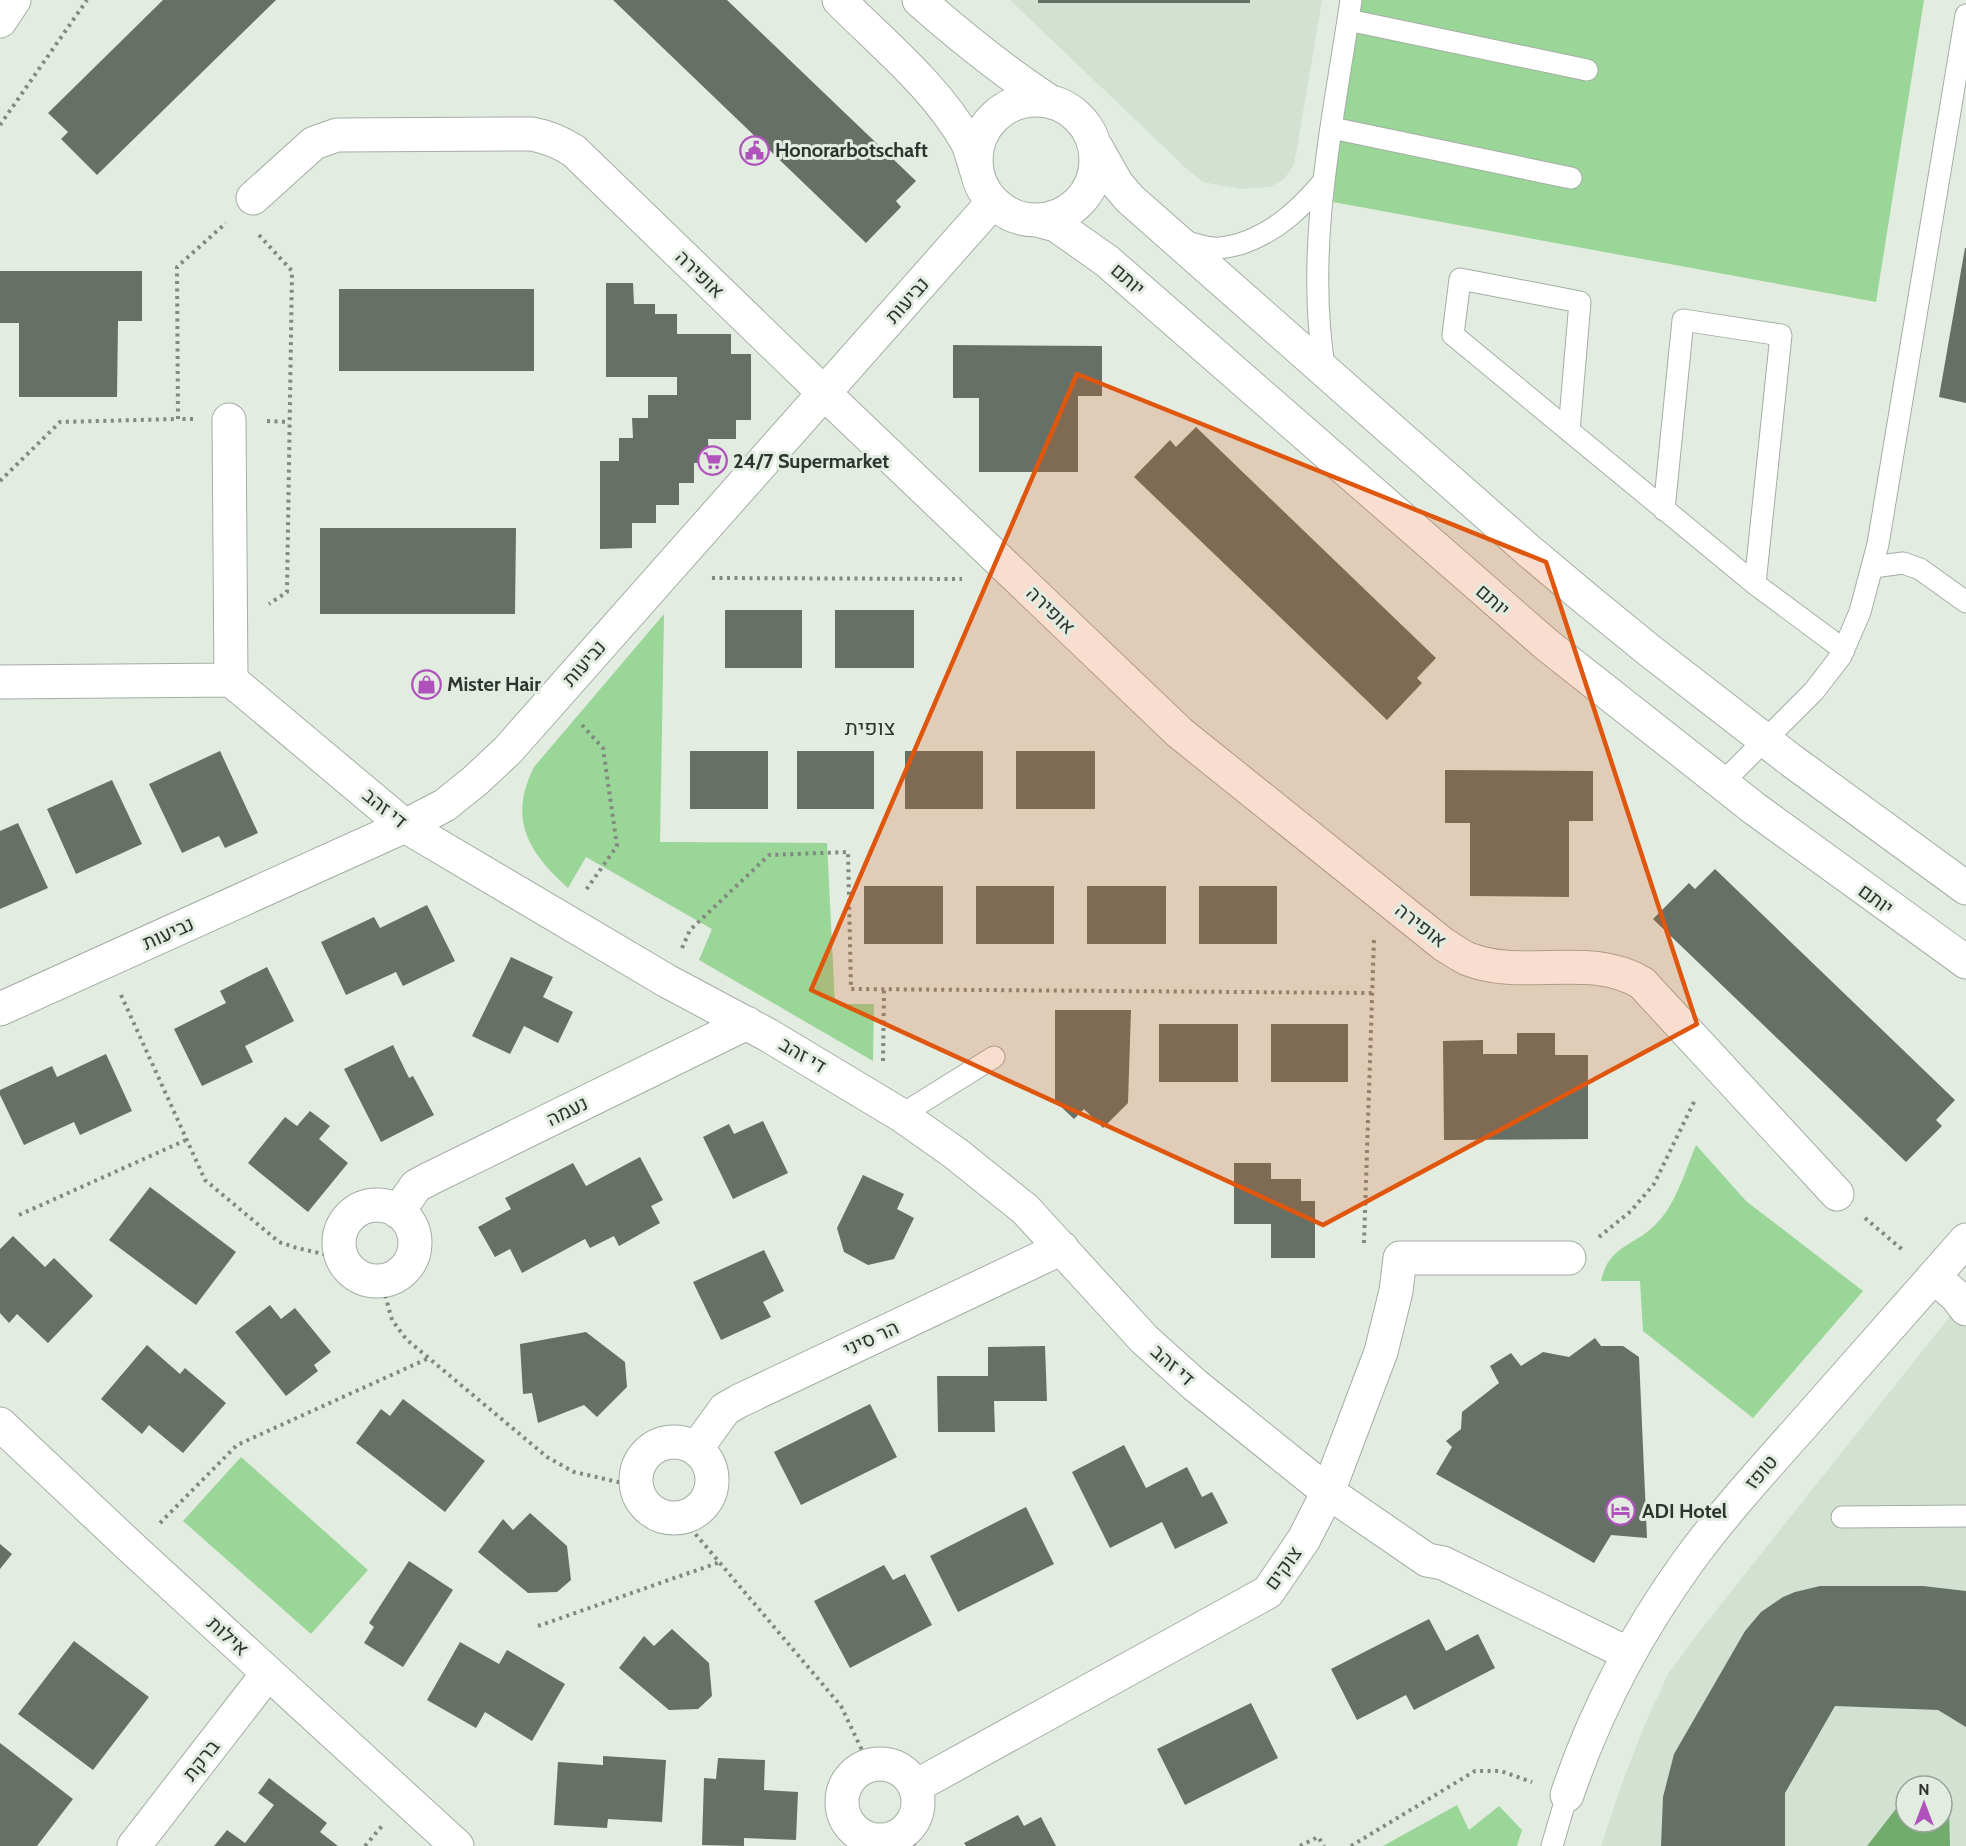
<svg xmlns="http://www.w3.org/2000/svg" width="1966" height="1846" font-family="Cabin,Heebo,sans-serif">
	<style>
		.built { fill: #d2e1d1; fill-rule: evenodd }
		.green { fill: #9ad697 }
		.water { fill: #71ac6d }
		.building { fill: #677066 }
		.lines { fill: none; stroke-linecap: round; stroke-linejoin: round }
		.service-casing { stroke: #a4aea4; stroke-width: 23 }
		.minor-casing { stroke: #a4aea4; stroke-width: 35 }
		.tertiary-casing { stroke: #a4aea4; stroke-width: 35 }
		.secondary-casing { stroke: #a4aea4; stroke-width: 35 }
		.path { stroke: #828981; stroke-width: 4; stroke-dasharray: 3 4.5; stroke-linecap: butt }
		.service { stroke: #fff; stroke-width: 21 }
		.minor { stroke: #fff; stroke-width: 33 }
		.tertiary { stroke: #fff; stroke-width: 33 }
		.secondary { stroke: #fff; stroke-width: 33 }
		.marked { fill: #df570e; fill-opacity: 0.2; stroke: #df570e; stroke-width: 4.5; stroke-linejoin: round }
		.labels { text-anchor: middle; stroke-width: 6; stroke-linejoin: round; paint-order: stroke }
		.poi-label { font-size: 20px; font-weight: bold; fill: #303430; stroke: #e2ece1; text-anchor: start }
		.street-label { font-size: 20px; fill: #303430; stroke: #e2ece1 }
		.neighbourhood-label { font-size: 21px; fill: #303430; stroke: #e2ece1 }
	</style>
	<rect width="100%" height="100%" fill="#e2ece1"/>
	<path class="built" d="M 1010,0 L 1322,0 L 1294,165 L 1284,179 L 1270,187 L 1240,189 L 1203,182 L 1189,171 Z
		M 1966,1296 L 1966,1846 L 1601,1846 L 1621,1786 L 1645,1724 L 1668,1674 L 1703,1627 ZM 1906,1786 L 1942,1786 L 1942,1822 L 1906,1822 Z"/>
	<path class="green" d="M 1360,0 L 1924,0 L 1876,302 L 1333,202 L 1339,144 Z
		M 664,614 L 660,842 L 827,843 L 835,1004 L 874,1004 L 873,1061 L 699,960 L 712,929 L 586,857 L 568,888 C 528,852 508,819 534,767 Z
		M 1696,1145 L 1746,1201 L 1863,1291 L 1753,1418 L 1643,1331 L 1640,1281 L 1601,1281 C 1609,1245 1633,1247 1655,1225 C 1676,1205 1685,1171 1696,1145 Z
		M 241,1457 L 368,1570 L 311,1634 L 183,1521 Z
		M 1457,1805 L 1469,1830 L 1499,1806 L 1522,1830 L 1517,1846 L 1383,1846 Z"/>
	<path class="water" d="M 1906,1796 L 1906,1822 L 1942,1822 L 1942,1807 L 1949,1809 L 1950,1846 L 1867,1846 Z"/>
	<path class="building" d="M 163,0 L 276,0 L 97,175 L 61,139 L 68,132 L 48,113 Z
		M 613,0 L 727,0 L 916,181 L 896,201 L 901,207 L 866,243 Z
		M 1038,0 L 1250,0 L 1250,3 L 1038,3 Z
		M 1965,248 L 1966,248 L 1966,403 L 1939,397 Z
		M 0,271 L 142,271 L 142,321 L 118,321 L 117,397 L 19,397 L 19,323 L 0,323 Z
		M 606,283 L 633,283 L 634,304 L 655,304 L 655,314 L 677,314 L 677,334 L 731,334 L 731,354 L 751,354 L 751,420 L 736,420 L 736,439 L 708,439 L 709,463 L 694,463 L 694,483 L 679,483 L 679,505 L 656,505 L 656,523 L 632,523 L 632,548 L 600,549 L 600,461 L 619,461 L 619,438 L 633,438 L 632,418 L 648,418 L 648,395 L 677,395 L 677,377 L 606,377 Z
		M 339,289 L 534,289 L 534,371 L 339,371 Z
		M 953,345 L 1102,346 L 1102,396 L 1078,396 L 1078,472 L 979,472 L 979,398 L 953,398 Z
		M 1196,427 L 1436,658 L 1417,678 L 1422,683 L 1387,720 L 1134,477 L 1170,440 L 1176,447 Z
		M 320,528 L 516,528 L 515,614 L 320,614 Z
		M 725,610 L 802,610 L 802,668 L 725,668 Z
		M 835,610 L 914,610 L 914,668 L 835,668 Z
		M 220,751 L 258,833 L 225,848 L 219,836 L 182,853 L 149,784 Z
		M 690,751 L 768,751 L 768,809 L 690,809 Z
		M 797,751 L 874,751 L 874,809 L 797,809 Z
		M 905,751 L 983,751 L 983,809 L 905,809 Z
		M 1016,751 L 1095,751 L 1095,809 L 1016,809 Z
		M 1445,770 L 1593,771 L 1593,821 L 1569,821 L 1569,897 L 1470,896 L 1470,823 L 1445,823 Z
		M 112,780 L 142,844 L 76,874 L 47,809 Z
		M 18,823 L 48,888 L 0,909 L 0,831 Z
		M 1715,869 L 1955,1100 L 1936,1120 L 1942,1126 L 1906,1162 L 1653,919 L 1689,883 L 1695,889 Z
		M 864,886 L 943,886 L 943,944 L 864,944 Z
		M 976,886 L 1054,886 L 1054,944 L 976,944 Z
		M 1087,886 L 1166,886 L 1166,944 L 1087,944 Z
		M 1199,886 L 1277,886 L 1277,944 L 1199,944 Z
		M 427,905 L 455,961 L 403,986 L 396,972 L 346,995 L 321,942 L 374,917 L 380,928 Z
		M 511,957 L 553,977 L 543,997 L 573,1012 L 558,1043 L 524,1026 L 510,1054 L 472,1036 Z
		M 267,967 L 294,1021 L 245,1046 L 253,1062 L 202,1086 L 174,1029 L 226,1003 L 220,991 Z
		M 1055,1010 L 1131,1010 L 1128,1103 L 1103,1128 L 1084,1109 L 1074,1119 L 1055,1101 Z
		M 1159,1024 L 1238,1024 L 1238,1082 L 1159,1082 Z
		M 1271,1024 L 1348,1024 L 1348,1082 L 1271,1082 Z
		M 1517,1033 L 1555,1033 L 1555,1055 L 1588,1055 L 1588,1139 L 1444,1140 L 1443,1041 L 1483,1040 L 1483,1054 L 1517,1054 Z
		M 393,1045 L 409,1078 L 413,1076 L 434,1115 L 381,1142 L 344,1069 Z
		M 106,1054 L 132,1111 L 80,1135 L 74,1122 L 24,1145 L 0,1095 L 0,1090 L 52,1066 L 57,1077 Z
		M 310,1111 L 330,1126 L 319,1139 L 348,1163 L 308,1212 L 248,1163 L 285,1117 L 297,1126 Z
		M 763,1121 L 788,1173 L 733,1199 L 703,1137 L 729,1124 L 734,1134 Z
		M 640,1157 L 663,1200 L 651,1206 L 660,1223 L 619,1246 L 614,1236 L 590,1248 L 585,1239 L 522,1273 L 510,1249 L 495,1257 L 478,1227 L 511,1209 L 505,1198 L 573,1163 L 586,1186 Z
		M 1234,1163 L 1271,1163 L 1271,1179 L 1301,1179 L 1301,1201 L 1315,1201 L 1315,1258 L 1271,1258 L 1271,1224 L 1234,1224 Z
		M 863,1175 L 904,1194 L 897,1209 L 914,1218 L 894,1259 L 868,1265 L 844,1252 L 837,1228 Z
		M 150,1187 L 236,1252 L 196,1305 L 109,1240 Z
		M 13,1236 L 45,1267 L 54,1258 L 93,1296 L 48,1343 L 17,1314 L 9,1323 L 0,1313 L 0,1249 Z
		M 764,1250 L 784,1291 L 763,1302 L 771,1317 L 721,1340 L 693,1282 Z
		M 270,1305 L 281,1319 L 295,1308 L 331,1352 L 314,1365 L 318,1371 L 286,1396 L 235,1332 Z
		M 586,1332 L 625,1362 L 627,1387 L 597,1417 L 584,1405 L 538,1423 L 532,1393 L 523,1394 L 520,1344 Z
		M 1595,1338 L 1601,1346 L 1623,1346 L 1639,1357 L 1647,1538 L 1611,1535 L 1594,1563 L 1436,1474 L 1452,1447 L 1446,1441 L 1461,1429 L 1462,1412 L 1499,1383 L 1490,1366 L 1511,1353 L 1521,1366 L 1543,1352 L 1569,1357 Z
		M 147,1345 L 180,1374 L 185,1368 L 226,1403 L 183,1453 L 149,1425 L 142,1434 L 101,1399 Z
		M 1045,1346 L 1047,1401 L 994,1401 L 995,1432 L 938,1432 L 937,1376 L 988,1376 L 988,1347 Z
		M 403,1399 L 485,1461 L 445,1512 L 356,1443 L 381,1409 L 390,1416 Z
		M 870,1404 L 897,1457 L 801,1505 L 774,1452 Z
		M 1124,1445 L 1146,1488 L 1187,1467 L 1202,1497 L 1212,1492 L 1228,1523 L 1175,1549 L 1162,1522 L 1110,1548 L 1072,1472 Z
		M 1026,1507 L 1054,1564 L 958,1612 L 930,1556 Z
		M 530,1513 L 567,1546 L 571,1580 L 557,1592 L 528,1593 L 478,1552 L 503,1519 L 513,1530 Z
		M 0,1544 L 12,1554 L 0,1569 Z
		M 409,1561 L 453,1590 L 403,1667 L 364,1643 L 374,1627 L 369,1623 Z
		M 884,1565 L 893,1580 L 905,1574 L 932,1625 L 850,1668 L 814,1601 Z
		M 1820,1586 L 1923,1586 L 1966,1591 L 1966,1727 L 1938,1710 L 1835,1706 L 1785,1793 L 1785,1846 L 1661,1846 L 1663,1797 L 1674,1754 L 1745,1631 L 1761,1612 L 1783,1597 L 1795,1592 Z
		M 1429,1619 L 1446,1651 L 1478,1634 L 1495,1668 L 1414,1710 L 1406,1695 L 1357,1720 L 1331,1669 Z
		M 672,1629 L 709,1663 L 712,1696 L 698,1709 L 669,1710 L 619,1668 L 644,1636 L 654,1646 Z
		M 74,1641 L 149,1697 L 93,1770 L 18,1714 Z
		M 460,1642 L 499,1664 L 507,1650 L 565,1684 L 532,1741 L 485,1712 L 476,1728 L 427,1700 Z
		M 1251,1703 L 1278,1758 L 1185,1805 L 1157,1749 Z
		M 0,1743 L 73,1799 L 37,1846 L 0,1846 Z
		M 603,1756 L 666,1760 L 662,1822 L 608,1819 L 607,1828 L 554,1825 L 558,1762 L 603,1765 Z
		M 718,1758 L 765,1760 L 764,1790 L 798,1792 L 796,1840 L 744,1838 L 744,1846 L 702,1845 L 704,1778 L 716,1779 Z
		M 269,1778 L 327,1823 L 320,1832 L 338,1846 L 214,1846 L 227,1830 L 245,1843 L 274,1805 L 258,1793 Z
		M 1018,1815 L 1024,1826 L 1041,1817 L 1056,1846 L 966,1846 L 964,1843 Z"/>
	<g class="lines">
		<defs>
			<path id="service" d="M 1348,20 L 1587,70
				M 1332,128 L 1571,178
				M 1181,240 C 1191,243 1202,247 1213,248 C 1221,249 1232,246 1240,244 C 1276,232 1300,209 1324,181
				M 1325,372 C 1304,249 1333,122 1351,0
				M 1569,431 L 1580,302 L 1460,279 L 1453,335 L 1755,584 L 1844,650
				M 1664,510 L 1683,320 L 1781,335 L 1755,584
				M 1873,567 L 1903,563 L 1920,569 L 1966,602
				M 1721,784 L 1814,691 L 1841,656 L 1860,612 L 1878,544 L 1966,15
				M 901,1115 L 994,1057
				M 1842,1517 L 1966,1516
				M 1552,1846 L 1567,1795"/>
			<path id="minor" d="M 253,198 L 314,143 L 337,135 L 532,134 C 548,137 560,142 574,151 L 824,393 L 1180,733 L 1443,944 C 1451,949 1459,955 1468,959 C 1523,981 1590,951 1642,983 L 1837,1194
				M 229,420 L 231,680
				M 0,682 L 231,680 L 405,826 L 667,981 L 768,1035 L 901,1115 L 955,1153 L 1025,1209 L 1144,1339 L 1195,1385 L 1328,1492 L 1381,1352 L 1396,1291 L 1400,1258 L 1569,1258
				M 0,1009 L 405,826 L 445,805 L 476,780 L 508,750 L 993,202
				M339 1243a38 38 0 1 1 76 0a38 38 0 1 1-76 0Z
				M 398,1212 L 416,1186 L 429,1179 L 747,1023
				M 1934,1277 L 1956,1296 L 1966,1309
				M636 1480a38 38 0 1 1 76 0a38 38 0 1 1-76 0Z
				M 696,1449 L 725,1409 L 739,1401 L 1062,1248
				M842 1802a38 38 0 1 1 76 0a38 38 0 1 1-76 0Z
				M 916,1786 L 1268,1592 L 1304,1539 L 1328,1492 L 1427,1560 L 1443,1563 L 1629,1654
				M 1567,1795 C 1595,1712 1636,1634 1687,1563 C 1726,1509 1772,1460 1816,1410 C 1866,1354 1916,1297 1966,1240
				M 134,1846 L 268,1673"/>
			<path id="tertiary" d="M 0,1424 L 134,1550 L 457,1846"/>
			<path id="secondary" d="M 839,0 C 883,44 936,87 967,142 C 971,150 973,160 976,169
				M 919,0 C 960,36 1003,71 1049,101
				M 0,21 L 14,0
				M976 160a60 60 0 1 1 120 0a60 60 0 1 1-120 0Z
				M 1096,147 L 1117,184 L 1130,199 L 1529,551 L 1585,598 L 1650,651 L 1792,761 L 1966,888
				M 1037,220 L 1056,225 L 1107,261 L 1547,645 L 1755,809 L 1966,962"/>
		</defs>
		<use href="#service" class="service-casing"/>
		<use href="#minor" class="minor-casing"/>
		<use href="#tertiary" class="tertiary-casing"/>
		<use href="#secondary" class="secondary-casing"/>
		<path class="path" d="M 0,125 L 87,0
			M 259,235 L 292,271 L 287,592 L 269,604
			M 193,419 L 178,419 L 177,267 L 226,223
			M 267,421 L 289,422
			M 0,481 L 60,422 L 178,419
			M 712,578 L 962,579
			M 582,725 L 603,748 L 617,846 L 586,890
			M 682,948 L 690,930 L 769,855 L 848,852 L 851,989 L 1372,993
			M 121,995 L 205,1180 L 279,1242 L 297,1248 L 341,1258
			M 883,1061 L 884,989
			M 19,1215 L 186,1140
			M 1865,1218 L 1905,1252
			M 1599,1237 L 1631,1211 L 1654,1184 L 1696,1098
			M 1364,1243 L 1374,938
			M 381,1281 L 392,1320 L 406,1339 L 547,1457 L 574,1472 L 636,1486
			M 681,1517 L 841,1706 L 869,1765
			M 160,1523 L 237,1445 L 429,1358
			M 538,1626 L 720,1562
			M 907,1829 L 915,1846
			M 365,1846 L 382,1826
			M 1300,1846 L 1318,1837 L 1324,1846
			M 1351,1846 L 1475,1771 L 1501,1771 L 1532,1782"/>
		<use href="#service" class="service"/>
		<use href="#minor" class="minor"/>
		<use href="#tertiary" class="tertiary"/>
		<use href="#secondary" class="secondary"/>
	</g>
	<path class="marked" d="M 1077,374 L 1546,562 L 1697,1024 L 1323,1225 L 811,990 Z"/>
	<defs>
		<symbol id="civic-ring" viewBox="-11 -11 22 22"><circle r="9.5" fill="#e2ece1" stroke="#b052bc" stroke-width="1.5"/><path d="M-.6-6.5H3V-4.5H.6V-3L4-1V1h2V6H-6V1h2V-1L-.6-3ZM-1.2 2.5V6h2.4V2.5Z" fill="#b052bc"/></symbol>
		<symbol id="supermarket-ring" viewBox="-11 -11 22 22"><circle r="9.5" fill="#e2ece1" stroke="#b052bc" stroke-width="1.5"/><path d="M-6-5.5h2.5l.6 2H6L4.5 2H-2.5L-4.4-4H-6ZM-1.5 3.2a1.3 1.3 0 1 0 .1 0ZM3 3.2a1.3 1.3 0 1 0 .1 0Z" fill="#b052bc"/></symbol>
		<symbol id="shop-ring" viewBox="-11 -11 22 22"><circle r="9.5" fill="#e2ece1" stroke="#b052bc" stroke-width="1.5"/><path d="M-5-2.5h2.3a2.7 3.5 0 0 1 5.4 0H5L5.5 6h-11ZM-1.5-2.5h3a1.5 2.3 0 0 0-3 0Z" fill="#b052bc"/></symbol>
		<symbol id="hotel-ring" viewBox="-11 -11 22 22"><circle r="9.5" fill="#e2ece1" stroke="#b052bc" stroke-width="1.5"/><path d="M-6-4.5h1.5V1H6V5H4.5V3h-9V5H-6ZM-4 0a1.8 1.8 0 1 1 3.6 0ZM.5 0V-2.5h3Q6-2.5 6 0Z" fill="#b052bc"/></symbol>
	</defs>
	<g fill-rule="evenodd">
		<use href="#civic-ring" x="738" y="134" width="33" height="33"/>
		<use href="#supermarket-ring" x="696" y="444" width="33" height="33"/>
		<use href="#shop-ring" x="410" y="668" width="33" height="33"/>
		<use href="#hotel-ring" x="1604" y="1494" width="33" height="33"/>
	</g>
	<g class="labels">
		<g class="poi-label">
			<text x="775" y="157">Honorarbotschaft</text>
			<text x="733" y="468">24/7 Supermarket</text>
			<text x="447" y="691">Mister Hair</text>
			<text x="1642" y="1518">ADI Hotel</text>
		</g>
		<g class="street-label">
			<text transform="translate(700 274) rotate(44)" y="7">אופירה</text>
			<text transform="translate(1128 279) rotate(41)" y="7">יותם</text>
			<text transform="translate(907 300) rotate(-48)" y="7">נביעות</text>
			<text transform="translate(1493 600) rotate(41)" y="7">יותם</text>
			<text transform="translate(1051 610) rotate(44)" y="7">אופירה</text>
			<text transform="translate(584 663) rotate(-48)" y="7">נביעות</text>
			<text transform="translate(385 808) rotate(39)" y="7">די זהב</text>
			<text transform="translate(1876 899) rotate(36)" y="7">יותם</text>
			<text transform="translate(1421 925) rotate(38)" y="7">אופירה</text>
			<text transform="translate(168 933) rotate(-24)" y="7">נביעות</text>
			<text transform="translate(803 1055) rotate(31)" y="7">די זהב</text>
			<text transform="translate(567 1111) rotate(-26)" y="7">נעמה</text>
			<text transform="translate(871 1338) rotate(-25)" y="7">הר סיני</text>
			<text transform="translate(1173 1365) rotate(42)" y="7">די זהב</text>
			<text transform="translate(1761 1472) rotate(-49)" y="7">טופז</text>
			<text transform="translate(1283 1568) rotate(-54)" y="7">צוקים</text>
			<text transform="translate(228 1636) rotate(42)" y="7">אילות</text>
			<text transform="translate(201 1760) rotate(-52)" y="7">ברקת</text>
		</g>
		<g class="neighbourhood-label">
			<text x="870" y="735">צופית</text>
		</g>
	</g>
	<g transform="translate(1924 1804)"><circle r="28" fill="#e2ece1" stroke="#9ba29a" stroke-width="1.5"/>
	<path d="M0-4.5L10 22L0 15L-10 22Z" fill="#b052bc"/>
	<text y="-9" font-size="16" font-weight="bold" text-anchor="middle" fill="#303430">N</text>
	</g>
</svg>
